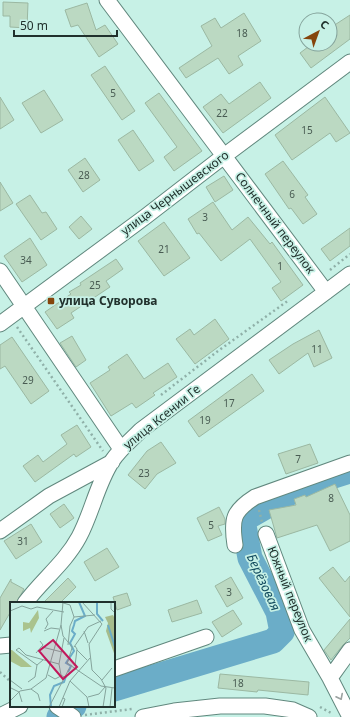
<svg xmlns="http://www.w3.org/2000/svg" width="350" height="717" font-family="'Noto Sans',sans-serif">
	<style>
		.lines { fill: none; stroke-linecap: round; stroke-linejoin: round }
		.river { stroke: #6badc8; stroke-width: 25 }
		.building { fill: #bbd9c2; stroke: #9bb8a2 }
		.minor-casing { stroke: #61887e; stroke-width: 17 }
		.path { stroke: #8fb0a8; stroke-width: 2.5; stroke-dasharray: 2 3; stroke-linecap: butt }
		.minor { stroke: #fff; stroke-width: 15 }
		.oneway { stroke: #9ba2a0 }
		.poi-dot { fill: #85450c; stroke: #c7f1e6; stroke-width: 1.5 }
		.labels { text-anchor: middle; stroke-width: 3.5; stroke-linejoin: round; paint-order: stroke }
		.number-label { font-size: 10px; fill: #485b52 }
		.street-label { font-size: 12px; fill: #21312d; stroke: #c7f1e6 }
		.poi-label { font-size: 12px; font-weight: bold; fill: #21312d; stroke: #c7f1e6; text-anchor: start }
		.water-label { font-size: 13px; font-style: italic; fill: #144c5f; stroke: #c7f1e6 }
		.inset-river { fill: none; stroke: #6badc8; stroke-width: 2 }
		.inset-road { fill: none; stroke: #85a49c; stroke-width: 1 }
		.view { fill: #c2185b; fill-opacity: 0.15; stroke: #c2185b; stroke-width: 2 }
		.inset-edge { fill: none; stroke: #21312d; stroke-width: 2 }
	</style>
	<rect width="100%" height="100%" fill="#c7f1e6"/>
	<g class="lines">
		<path class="river" d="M 114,689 L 273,641 L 282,632 L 278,612 L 250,558 L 243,520 L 302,486 L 350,471
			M 59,717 L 74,706"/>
	</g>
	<path class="building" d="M 3,2 L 28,3 L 27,28 L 10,27 L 10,16 L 3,16 Z
		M 87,3 L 96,30 L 105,25 L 118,44 L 99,57 L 78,25 L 71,27 L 65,10 Z
		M 244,13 L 261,41 L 238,56 L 243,65 L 229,74 L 218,58 L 186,78 L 179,68 L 212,46 L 201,26 L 215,18 L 221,28 Z
		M 350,15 L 350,39 L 311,68 L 300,53 L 312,44 L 330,44 L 330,28 Z
		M 105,66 L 135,111 L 122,120 L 91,75 Z
		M 260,82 L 271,98 L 223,133 L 203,107 L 221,94 L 229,104 Z
		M 44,90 L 63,120 L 41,133 L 22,103 Z
		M 159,93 L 202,151 L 174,171 L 164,157 L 177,147 L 145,103 Z
		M 0,97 L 14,120 L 0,129 Z
		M 325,97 L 350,133 L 336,142 L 330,133 L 292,160 L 275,135 Z
		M 133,130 L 154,161 L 139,171 L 118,140 Z
		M 85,158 L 100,180 L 83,192 L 68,170 Z
		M 283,161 L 308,195 L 305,197 L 317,214 L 303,224 L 291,208 L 289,209 L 265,174 Z
		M 224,176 L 233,190 L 215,202 L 206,187 Z
		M 0,182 L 13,203 L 0,211 Z
		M 30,195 L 42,213 L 46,212 L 57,229 L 41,240 L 16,204 Z
		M 213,202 L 232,230 L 248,217 L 270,244 L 272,242 L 303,285 L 281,301 L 272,288 L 281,282 L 250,239 L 221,261 L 199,233 L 197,234 L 188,219 Z
		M 81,216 L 92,229 L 79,239 L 69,227 Z
		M 164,222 L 190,258 L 164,276 L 138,241 Z
		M 350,228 L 350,246 L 330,261 L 321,249 Z
		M 30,238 L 47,265 L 22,282 L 4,256 Z
		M 116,259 L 123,269 L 106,281 L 110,287 L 71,313 L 74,318 L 57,329 L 45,312 L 71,294 L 69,292 L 81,285 L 80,283 Z
		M 215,319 L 229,339 L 195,364 L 176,339 L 190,329 L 194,335 Z
		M 319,330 L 332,358 L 314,367 L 308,353 L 279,374 L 269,360 L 293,344 Z
		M 72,336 L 86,360 L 76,367 L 60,343 Z
		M 12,337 L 49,391 L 31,404 L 5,366 L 0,369 L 0,345 Z
		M 127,354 L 144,379 L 168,363 L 177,377 L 153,393 L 155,395 L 136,408 L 132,403 L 111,416 L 90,383 L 110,370 L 108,367 Z
		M 252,374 L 264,391 L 199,437 L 188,421 Z
		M 77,425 L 91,447 L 76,457 L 74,454 L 35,482 L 23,466 L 38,455 L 43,462 L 67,444 L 61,435 Z
		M 161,442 L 176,463 L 157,474 L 145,489 L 128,475 L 147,451 Z
		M 310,444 L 318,463 L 286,474 L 278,454 Z
		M 335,484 L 350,515 L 350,541 L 330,551 L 317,525 L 277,538 L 269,510 L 296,505 L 294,499 L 305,495 L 306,497 Z
		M 64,504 L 74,518 L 60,528 L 50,514 Z
		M 219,507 L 225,519 L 225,524 L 218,526 L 222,535 L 208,541 L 197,518 Z
		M 31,524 L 42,542 L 16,559 L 4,541 Z
		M 107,548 L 119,567 L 95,581 L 84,562 Z
		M 333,567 L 345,582 L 350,576 L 350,617 L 319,578 Z
		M 231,577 L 243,598 L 227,607 L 215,586 Z
		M 68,578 L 76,587 L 60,603 L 43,603 Z
		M 11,579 L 11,582 L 24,589 L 16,603 L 11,603 L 11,611 L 0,630 L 0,598 Z
		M 127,593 L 131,605 L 117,610 L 113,597 Z
		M 197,600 L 202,613 L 172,622 L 168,610 Z
		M 233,610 L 242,624 L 222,637 L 212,622 Z
		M 350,619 L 350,638 L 343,645 L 331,660 L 324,650 Z
		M 220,674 L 309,682 L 308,695 L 258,690 L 257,692 L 218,688 Z"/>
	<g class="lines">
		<defs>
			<path id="minor" d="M 107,0 L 326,292
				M 0,271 L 121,449
				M 0,324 L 145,217 L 224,156 L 350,62
				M 0,531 L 49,496 L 112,462
				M 266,534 L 302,630 L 330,678 L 350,717
				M 235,545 C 231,519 233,511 255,497 L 350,463
				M 25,603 C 42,580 65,563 79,537 C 92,513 97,484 112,461 C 120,449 131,440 141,430 L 350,274
				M 0,646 L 11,645
				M 114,669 L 206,637
				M 330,678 L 350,650
				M 57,706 L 73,717
				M 0,716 L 20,706
				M 143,717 L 174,711 L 220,706 L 265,706 L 293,710 L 309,717"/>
		</defs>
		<use href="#minor" class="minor-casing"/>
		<path class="path" d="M 330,270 L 350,254
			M 17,327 L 103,451
			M 161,395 L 218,351 L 289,300
			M 259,510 L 262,522
			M 0,672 L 11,682
			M 320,707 L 333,714
			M 85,715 L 132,709"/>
		<use href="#minor" class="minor"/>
	</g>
	<defs><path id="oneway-chevron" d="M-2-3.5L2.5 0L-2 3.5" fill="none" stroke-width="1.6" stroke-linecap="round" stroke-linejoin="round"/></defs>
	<use class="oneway" href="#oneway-chevron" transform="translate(340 697) rotate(63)"/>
	<rect class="poi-dot" x="47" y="297" width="8" height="8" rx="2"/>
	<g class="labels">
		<g class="number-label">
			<text x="242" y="37">18</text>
			<text x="113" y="97">5</text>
			<text x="222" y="117">22</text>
			<text x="307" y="134">15</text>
			<text x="84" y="179">28</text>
			<text x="292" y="198">6</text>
			<text x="205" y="221">3</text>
			<text x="164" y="253">21</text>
			<text x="26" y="264">34</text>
			<text x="280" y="270">1</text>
			<text x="95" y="289">25</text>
			<text x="317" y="353">11</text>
			<text x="28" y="384">29</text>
			<text x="229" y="407">17</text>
			<text x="205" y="424">19</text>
			<text x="298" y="463">7</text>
			<text x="144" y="477">23</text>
			<text x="331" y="502">8</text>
			<text x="211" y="529">5</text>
			<text x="23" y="545">31</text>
			<text x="229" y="596">3</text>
			<text x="238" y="687">18</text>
		</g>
		<g class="street-label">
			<text transform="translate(175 193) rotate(-37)" y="4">улица Чернышевского</text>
			<text transform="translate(275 223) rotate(53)" y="4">Солнечный переулок</text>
			<text transform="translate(162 417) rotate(-39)" y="4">улица Ксении Ге</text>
			<text transform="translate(290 594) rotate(68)" y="4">Южный переулок</text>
		</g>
		<g class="poi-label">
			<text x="59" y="305">улица Суворова</text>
		</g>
		<g class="water-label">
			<text transform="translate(264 582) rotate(65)" y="5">Берёзовая</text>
		</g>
	</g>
	<g transform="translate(10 602)">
		<rect width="105" height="105" fill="#c7f1e6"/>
		<path d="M 103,13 L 105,17 L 105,54 L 96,29 L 98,21 L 95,15 Z" fill="#a6bc8c"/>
		<path d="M 28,8 L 29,16 L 21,31 L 20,26 L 13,29 L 13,20 L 19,21 ZM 0,48 L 2,48 L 22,65 L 11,65 L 0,59 Z" fill="#aac38d"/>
		<path class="inset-river" d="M 87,0 L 87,12 L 93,19M 98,23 L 105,45M 58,70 L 61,64 L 56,61 L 64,49 L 60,41 L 65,32 L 62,29 L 64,23 L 65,19 L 75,14 L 69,0M 41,105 L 40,93 L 44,84 L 54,80 L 56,74"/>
		<path class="inset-road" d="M 50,0 L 60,3 L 64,15 L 60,24 L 58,43M 53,0 L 51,23 L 53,34 L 63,46M 72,0 L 92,22 L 79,42 L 82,68 L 91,77 L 96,86 L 93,105M 101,0 L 101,7 L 105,11M 0,9 L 12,4 L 21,7 L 27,5 L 54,10M 64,15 L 85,13M 35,27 L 38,22 L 36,17 L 43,9M 34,29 L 41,26 L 49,27M 74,29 L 78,41M 54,36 L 49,62 L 51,73 L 54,75M 32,45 L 52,50M 64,45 L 78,25 L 91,19M 67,48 L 77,58M 26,51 L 33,43 L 30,39M 33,58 L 27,63 L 6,48 L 9,46 L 16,53 L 49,62M 57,61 L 91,84 L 105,86M 57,62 L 62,46M 65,64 L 67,47 L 65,44M 38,73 L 45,77 L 51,74M 54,75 L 67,66M 0,78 L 12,87M 92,78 L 102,66M 60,79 L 77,95 L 79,105M 18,80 L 25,75 L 27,63M 1,86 L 9,90 L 12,100M 21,87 L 28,92 L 30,99M 78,95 L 89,92 L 95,85M 0,99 L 10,89 L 21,87 L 36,76 L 51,23M 49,104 L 52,105 L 55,97 L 53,96M 39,105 L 59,67M 49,105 L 60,79 L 80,56M 100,105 L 102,86"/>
		<path class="view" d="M 43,38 L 67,65 L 53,77 L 29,49 Z"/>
		<rect width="105" height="105" class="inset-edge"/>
	</g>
	<g transform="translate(318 32) rotate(41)"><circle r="19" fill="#c7f1e6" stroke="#85a49c"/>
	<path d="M0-3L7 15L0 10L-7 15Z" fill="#85450c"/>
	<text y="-6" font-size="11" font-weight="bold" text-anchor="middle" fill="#21312d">С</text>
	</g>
	<path d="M14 30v6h103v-6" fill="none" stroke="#21312d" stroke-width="2"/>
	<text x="20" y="30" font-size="12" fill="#21312d" stroke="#c7f1e6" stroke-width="3" paint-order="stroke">50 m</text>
</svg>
